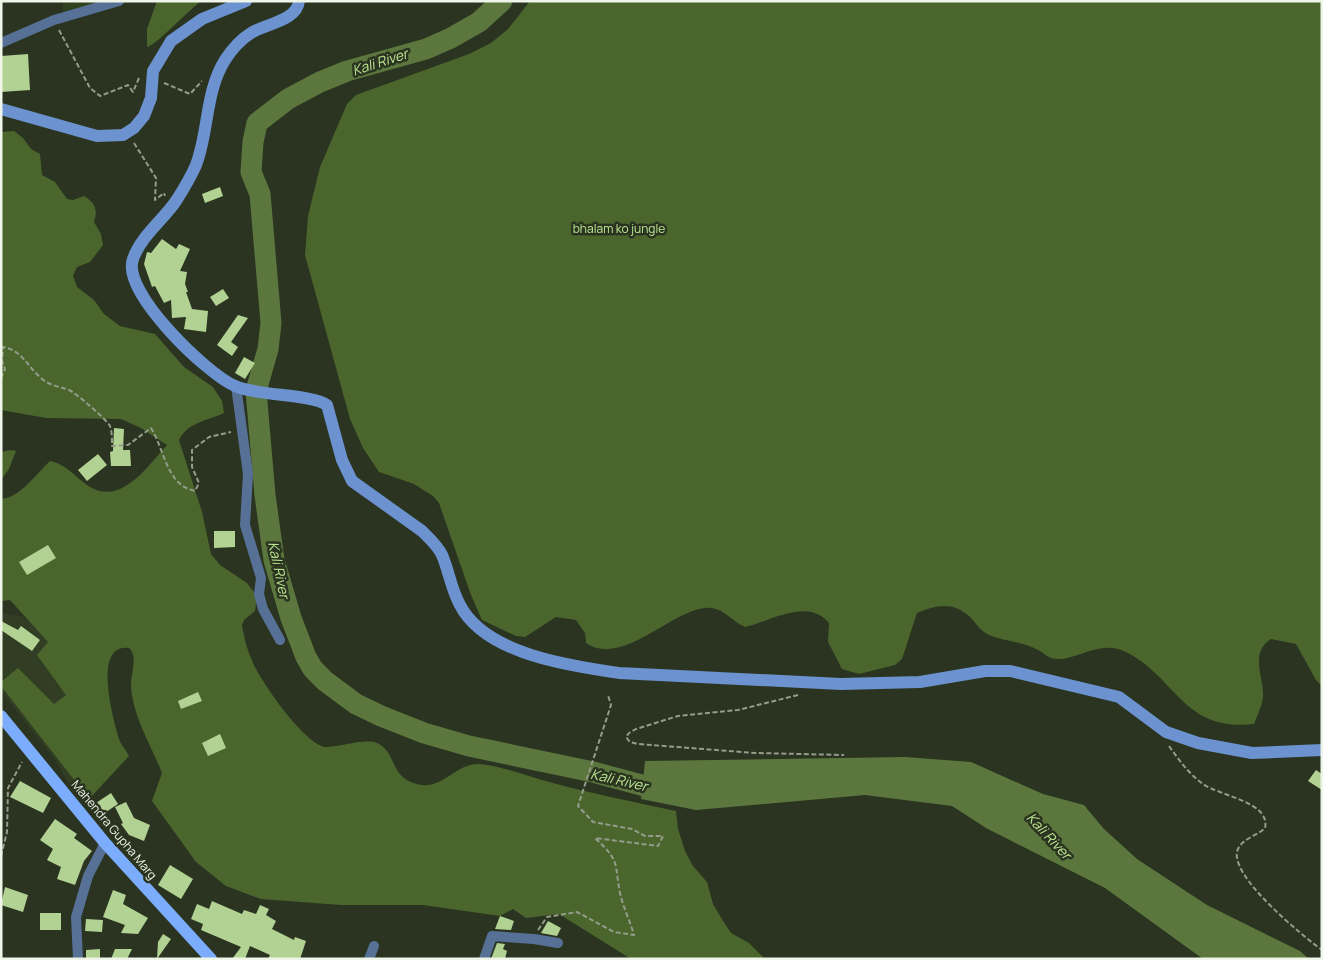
<svg xmlns="http://www.w3.org/2000/svg" width="1323" height="960" font-family="Manrope,sans-serif">
	<style>
		.built { fill: #313e24 }
		.green { fill: #30411e }
		.forest { fill: #4b662d }
		.water { fill: #5b773d }
		.lines { fill: none; stroke-linecap: round; stroke-linejoin: round }
		.river { stroke: #5b773d; stroke-width: 21 }
		.building { fill: #b2d294 }
		.path { stroke: #949c8c; stroke-width: 2; stroke-dasharray: 5 2.5; stroke-linecap: butt }
		.minor { stroke: #577096; stroke-width: 10 }
		.secondary { stroke: #6c93d0; stroke-width: 12 }
		.primary { stroke: #7badfc; stroke-width: 12 }
		.labels { text-anchor: middle; stroke-width: 5; stroke-linejoin: round; paint-order: stroke }
		.park-label { font-size: 12px; fill: #bde893; stroke: #2a3420 }
		.street-label { font-size: 12px; fill: #eff6e9; stroke: #2a3420 }
		.water-label { font-size: 14px; font-style: italic; fill: #bce692; stroke: #2a3420 }
	</style>
	<rect width="100%" height="100%" fill="#2a3420"/>
	<path class="built" d="M 1,613 L 21,616 L 37,626 L 49,641 L 115,770 L 75,794 L 54,758 L 1,691 Z"/>
	<path class="green" d="M 63,1 L 111,1 L 63,11 Z"/>
	<path class="forest" d="M 157,1 L 201,1 C 190,9 154,47 147,47 L 147,29 Z
		M 530,1 L 1322,1 L 1322,686 L 1316,680 L 1296,644 L 1271,639 C 1249,653 1264,676 1263,697 C 1262,706 1257,716 1254,724 C 1183,732 1177,678 1126,652 C 1097,637 1070,667 1049,657 C 1045,655 1041,651 1036,649 C 1022,642 1004,641 989,635 C 980,631 976,623 970,617 C 953,601 936,605 917,613 L 902,659 L 895,665 L 859,674 L 842,669 L 828,642 L 829,623 C 808,597 771,621 745,627 C 733,622 725,610 712,608 C 676,604 624,669 586,643 L 585,633 L 576,620 L 556,617 L 525,637 L 516,636 L 482,620 L 471,595 L 439,503 L 433,496 L 414,484 L 379,472 L 363,448 L 350,419 L 305,255 L 308,216 L 320,167 L 347,104 L 356,95 L 469,54 L 491,43 L 508,29 Z
		M 14,131 L 23,138 L 31,149 L 40,154 L 42,175 L 55,182 L 67,199 L 73,200 L 84,196 C 95,203 98,209 94,222 L 101,234 L 103,245 L 90,262 L 77,267 L 73,276 L 77,287 L 94,300 L 104,314 L 120,326 L 155,334 L 184,367 L 213,387 L 222,401 L 224,413 C 207,421 188,422 179,440 L 202,512 L 211,554 L 220,565 L 247,583 L 257,596 L 255,611 L 244,620 L 242,625 C 244,638 248,653 254,665 C 264,686 303,741 324,747 C 338,748 364,738 377,743 C 398,752 388,780 422,785 C 443,788 457,763 479,764 C 503,766 529,777 553,783 C 593,794 635,802 676,811 L 678,829 L 685,851 L 693,866 L 707,882 L 713,904 L 723,921 L 731,933 L 749,943 L 765,959 L 631,959 L 559,914 L 526,918 L 513,909 L 500,916 L 423,905 L 341,905 L 261,899 L 226,886 L 196,862 L 152,801 L 162,773 C 151,745 132,715 131,685 C 131,674 138,656 129,648 C 92,643 113,719 119,739 C 121,745 126,750 129,756 L 89,799 L 1,686 L 1,682 L 18,668 L 54,704 L 66,695 L 37,655 L 48,642 L 10,600 L 1,601 L 1,499 C 20,498 37,473 50,461 C 63,463 73,474 83,482 C 118,511 146,468 167,445 L 141,428 L 121,419 L 46,418 L 1,410 L 1,132 Z
		M 11,450 L 16,451 L 9,469 L 1,480 L 1,452 Z"/>
	<path class="water" d="M 905,757 L 971,762 L 1043,794 L 1084,805 L 1104,829 L 1137,859 L 1207,905 L 1300,951 L 1309,959 L 1203,959 L 1105,888 L 986,828 L 952,806 L 865,795 L 696,810 L 641,799 L 645,761 Z"/>
	<g class="lines">
		<path class="river" d="M 502,1 L 479,22 L 451,38 L 426,49 L 347,71 L 320,82 L 288,99 L 257,123 L 253,142 L 251,172 L 260,194 L 271,323 L 268,349 L 256,391 L 265,495 L 274,560 L 291,618 L 306,657 L 313,669 L 325,681 L 356,704 L 381,716 L 424,733 L 469,746 L 593,772 L 671,793"/>
	</g>
	<path class="building" d="M 28,54 L 30,90 L 1,92 L 1,56 Z
		M 220,187 L 223,196 L 205,203 L 202,194 Z
		M 162,239 L 176,249 L 179,244 L 190,249 L 180,271 L 187,272 L 185,284 L 188,292 L 186,292 L 192,309 L 208,311 L 206,332 L 184,329 L 186,317 L 172,318 L 171,300 L 164,303 L 155,286 L 152,287 L 144,264 L 147,252 L 151,253 Z
		M 223,289 L 229,298 L 216,306 L 210,297 Z
		M 238,315 L 248,318 L 231,342 L 238,347 L 232,356 L 217,345 Z
		M 244,357 L 255,363 L 245,379 L 235,373 Z
		M 114,428 L 124,429 L 123,450 L 130,450 L 131,466 L 111,466 L 110,452 L 113,451 Z
		M 98,454 L 107,465 L 87,481 L 78,470 Z
		M 214,531 L 235,531 L 235,547 L 214,548 Z
		M 48,545 L 56,558 L 27,575 L 19,562 Z
		M 1,621 L 18,630 L 21,626 L 40,640 L 32,651 L 1,630 Z
		M 198,692 L 202,701 L 181,709 L 178,701 Z
		M 220,734 L 226,748 L 208,756 L 202,743 Z
		M 1316,770 L 1322,774 L 1322,790 L 1308,781 Z
		M 20,781 L 51,798 L 43,813 L 10,797 Z
		M 111,793 L 118,804 L 103,814 L 96,803 Z
		M 126,802 L 134,818 L 150,825 L 144,841 L 129,835 L 121,824 L 123,823 L 115,807 Z
		M 55,819 L 77,834 L 74,838 L 92,851 L 84,861 L 75,885 L 57,879 L 61,867 L 47,860 L 53,849 L 40,840 Z
		M 170,865 L 193,879 L 181,899 L 158,885 Z
		M 5,887 L 28,895 L 23,912 L 1,905 Z
		M 113,890 L 126,895 L 123,904 L 148,918 L 138,934 L 121,933 L 125,925 L 103,917 Z
		M 212,901 L 242,914 L 244,910 L 256,914 L 260,905 L 269,909 L 266,915 L 276,921 L 272,929 L 294,940 L 295,937 L 306,941 L 300,959 L 268,959 L 270,955 L 250,946 L 245,959 L 232,959 L 241,947 L 201,930 L 203,924 L 191,919 L 197,904 L 209,909 Z
		M 40,913 L 61,913 L 61,930 L 40,930 Z
		M 500,916 L 514,921 L 511,930 L 495,929 Z
		M 86,919 L 103,920 L 102,932 L 85,931 Z
		M 548,921 L 561,928 L 557,936 L 541,933 Z
		M 163,934 L 171,939 L 157,959 L 158,942 Z
		M 497,943 L 505,944 L 503,949 L 507,951 L 505,959 L 491,959 Z
		M 100,949 L 100,959 L 86,959 L 86,950 Z
		M 115,949 L 132,949 L 127,959 L 111,959 Z"/>
	<g class="lines">
		<path class="path" d="M 59,30 L 90,88 L 100,96 L 128,85 L 133,92 L 139,78
			M 164,83 L 190,94 L 202,81
			M 134,143 L 156,178 L 155,200 L 164,193 L 165,196
			M 1,378 L 5,369 L 2,361 L 3,347 C 22,350 27,366 41,378 C 50,386 58,386 69,390 C 76,393 107,420 110,426 C 112,431 112,440 112,446 L 128,445 L 151,428 C 165,450 166,485 195,491 L 199,483 L 192,467 L 192,450 L 209,437 L 231,432
			M 798,695 L 738,710 L 678,716 L 636,729 L 629,733 L 626,737 L 630,742 L 638,744 L 755,753 L 844,755
			M 1169,746 C 1179,760 1189,774 1203,784 C 1220,796 1271,802 1265,828 C 1257,836 1243,838 1238,849 C 1226,874 1304,937 1322,950
			M 1,856 L 7,832 L 8,788 L 22,762
			M 538,930 L 547,917 L 577,912 L 614,932 L 634,935 C 630,921 623,907 620,893 C 614,863 621,862 595,838 L 658,846 L 663,836 L 645,836 L 632,829 L 593,822 L 578,806 L 611,705 L 608,695"/>
		<path class="minor" d="M 1,43 L 54,20 L 119,1
			M 236,386 L 248,474 L 245,525 L 261,578 L 259,594 L 263,609 L 280,640
			M 78,959 L 76,917 L 88,876 L 105,843
			M 369,959 L 374,946
			M 484,959 L 492,936 L 534,939 L 558,943"/>
		<path class="secondary" d="M 299,1 C 297,21 265,24 251,33 C 240,40 232,49 225,60 C 205,92 209,131 196,165 C 191,177 183,190 176,201 C 163,220 141,236 133,259 C 121,292 207,374 235,386 C 257,396 312,394 327,405 L 342,460 L 352,481 L 422,531 C 429,538 438,546 442,555 C 449,571 451,589 460,605 C 485,654 570,666 619,673 L 841,684 L 920,682 L 985,671 L 1010,671 L 1119,697 L 1166,732 L 1198,743 L 1252,753 L 1322,750
			M 1,109 L 97,136 L 123,135 L 134,128 L 144,116 L 151,98 L 153,71 L 171,41 L 202,19 L 246,1"/>
		<path class="primary" d="M 1,716 L 105,843 L 211,959"/>
	</g>
	<g class="labels">
		<g class="park-label">
			<text x="619" y="233">bhalam ko jungle</text>
		</g>
		<g class="street-label">
			<text transform="translate(114 830) rotate(50)" y="4">Mahendra Gupha Marg</text>
		</g>
		<g class="water-label">
			<text transform="translate(380 62) rotate(-18)" y="5">Kali River</text>
			<text transform="translate(279 570) rotate(78)" y="5">Kali River</text>
			<text transform="translate(619 780) rotate(13)" y="5">Kali River</text>
			<text transform="translate(1049 836) rotate(47)" y="5">Kali River</text>
		</g>
	</g>
	<rect width="1323" height="960" fill="none" stroke="#eff6e9" stroke-width="5"/>
</svg>
